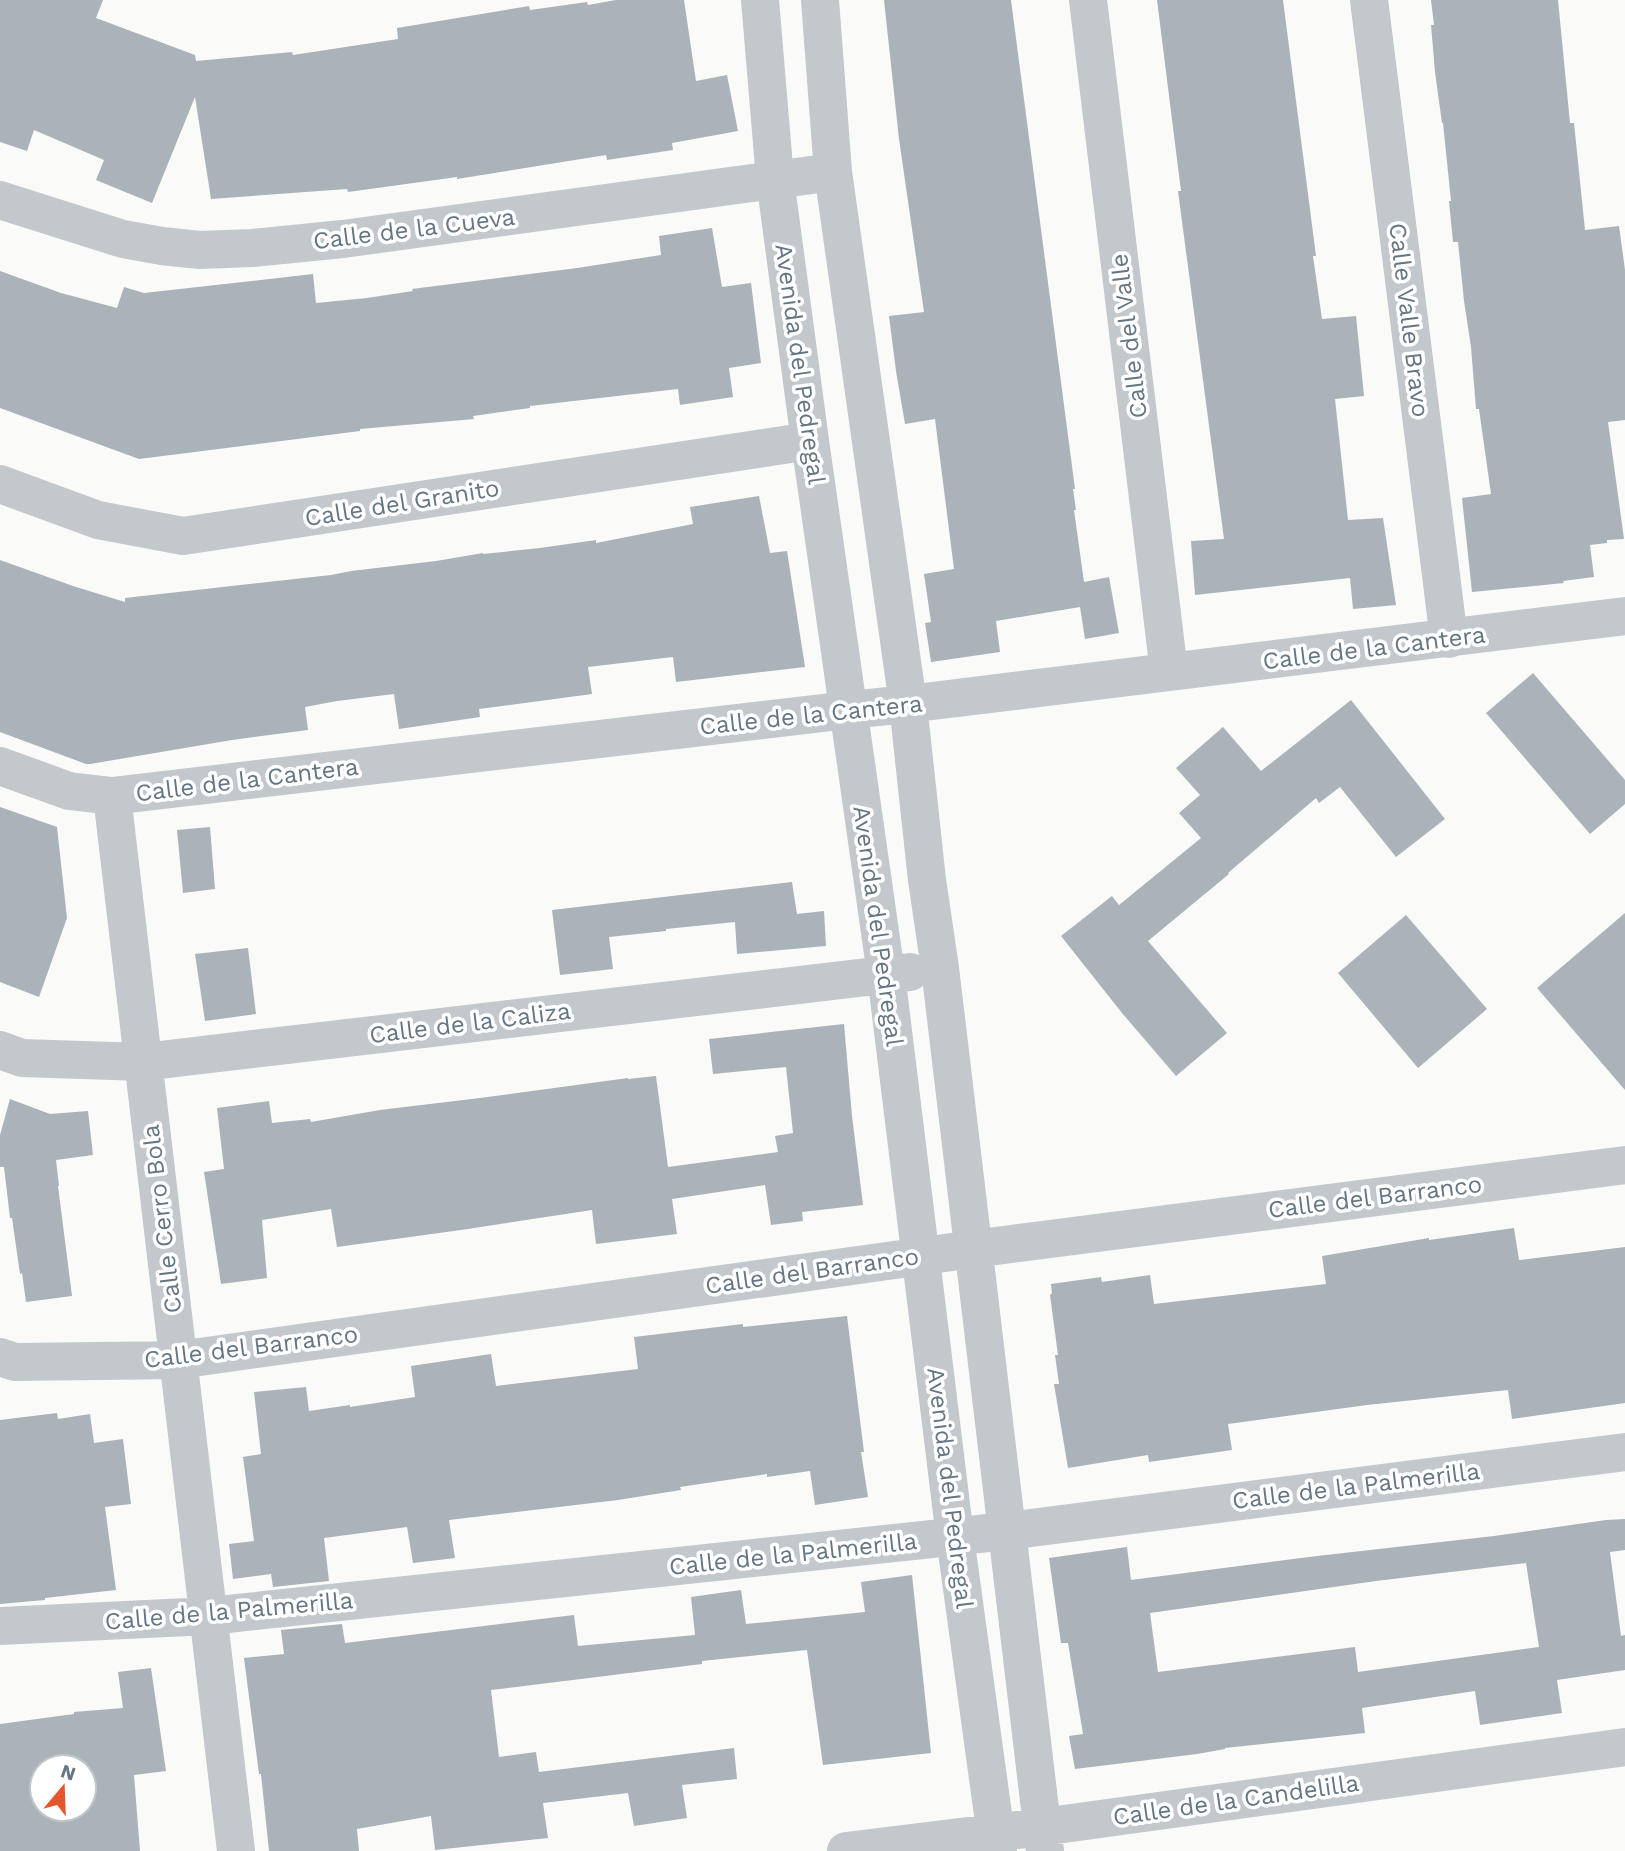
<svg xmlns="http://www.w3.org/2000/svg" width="1625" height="1851" font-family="'Work Sans',sans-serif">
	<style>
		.building { fill: #aab3b9; fill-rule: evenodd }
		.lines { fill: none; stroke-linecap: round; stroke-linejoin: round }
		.minor { stroke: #c3c8cc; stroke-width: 38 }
		.labels { text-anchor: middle; stroke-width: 7; stroke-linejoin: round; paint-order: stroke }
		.street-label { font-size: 24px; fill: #657683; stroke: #fff }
	</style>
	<rect width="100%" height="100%" fill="#fafaf8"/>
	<path class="building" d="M 0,0 L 103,0 L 96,18 L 195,55 L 196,61 L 292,52 L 293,55 L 398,39 L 397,28 L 529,6 L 530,10 L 587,2 L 588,5 L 616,0 L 684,0 L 696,81 L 727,75 L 738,131 L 672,143 L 673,150 L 607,160 L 606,155 L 457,179 L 457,177 L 348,192 L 347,189 L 211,199 L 195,97 L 152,203 L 96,180 L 104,160 L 34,130 L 27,151 L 0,142 Z
		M 884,0 L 1011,0 L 1075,489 L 1073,489 L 1076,510 L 1074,510 L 1084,582 L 1109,577 L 1119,633 L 1085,639 L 1080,607 L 996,621 L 1000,652 L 931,662 L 925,623 L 931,622 L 924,574 L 954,569 L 935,419 L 905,424 L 896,371 L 889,316 L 924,312 L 899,139 Z
		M 1157,0 L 1283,0 L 1316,256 L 1313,256 L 1322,319 L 1356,316 L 1364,396 L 1335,399 L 1348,520 L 1383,518 L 1396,605 L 1353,609 L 1350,578 L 1195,595 L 1191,541 L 1224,539 L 1178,191 L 1181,191 Z
		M 1431,0 L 1558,0 L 1570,123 L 1574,123 L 1585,230 L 1619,226 L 1625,270 L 1625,420 L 1608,422 L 1624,539 L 1607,540 L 1607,543 L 1590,545 L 1594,577 L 1563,581 L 1564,583 L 1472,592 L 1462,498 L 1491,494 L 1479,409 L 1476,409 L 1471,347 L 1464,301 L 1458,242 L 1453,242 L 1449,201 L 1451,201 L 1443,123 L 1442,123 L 1435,72 L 1431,25 L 1434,25 Z
		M 712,228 L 722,287 L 751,283 L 761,363 L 729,368 L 733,397 L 680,405 L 678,389 L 530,406 L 530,408 L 473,416 L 474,419 L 360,429 L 360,431 L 139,459 L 0,408 L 0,271 L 61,293 L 117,308 L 124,287 L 144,293 L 313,274 L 316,303 L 367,298 L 413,291 L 412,289 L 577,268 L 661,255 L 659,236 Z
		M 759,496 L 770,553 L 787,551 L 805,667 L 676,682 L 673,657 L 588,667 L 592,694 L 479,709 L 480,717 L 399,729 L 394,694 L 337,701 L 305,707 L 308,730 L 232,740 L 90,764 L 86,764 L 0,732 L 0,560 L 73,586 L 125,602 L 125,598 L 331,575 L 351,571 L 436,561 L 483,553 L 483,554 L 540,548 L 596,540 L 596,543 L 693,524 L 690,507 Z
		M 1533,673 L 1625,780 L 1625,804 L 1590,834 L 1486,713 Z
		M 1351,700 L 1445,819 L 1396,857 L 1340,787 L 1319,803 L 1316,798 L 1228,873 L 1229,874 L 1148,941 L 1227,1033 L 1176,1076 L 1122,1013 L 1061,936 L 1112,896 L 1119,905 L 1201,838 L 1179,813 L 1200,795 L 1176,768 L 1223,727 L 1261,771 Z
		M 0,807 L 57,827 L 67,918 L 39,997 L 0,982 Z
		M 210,827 L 215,889 L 183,893 L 177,830 Z
		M 792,882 L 797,914 L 824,911 L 826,946 L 737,954 L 735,922 L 666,929 L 666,931 L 609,937 L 613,969 L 560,975 L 552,910 Z
		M 1625,913 L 1625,1090 L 1537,988 Z
		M 1406,915 L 1487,1009 L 1418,1068 L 1338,973 Z
		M 248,948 L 256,1014 L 205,1021 L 195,954 Z
		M 844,1024 L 852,1116 L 863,1205 L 802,1212 L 803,1221 L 771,1225 L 765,1185 L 672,1199 L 677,1234 L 596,1244 L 592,1210 L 461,1230 L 337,1247 L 331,1209 L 262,1220 L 267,1278 L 221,1284 L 204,1172 L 224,1169 L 217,1108 L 269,1101 L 272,1123 L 310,1119 L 311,1122 L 380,1110 L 480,1098 L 628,1078 L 628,1079 L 656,1076 L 668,1167 L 705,1162 L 778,1152 L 775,1136 L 793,1133 L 786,1067 L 713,1074 L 709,1039 Z
		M 10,1099 L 50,1114 L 88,1111 L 93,1155 L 56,1160 L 59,1186 L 58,1186 L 72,1296 L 26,1302 L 22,1273 L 20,1274 L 12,1218 L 10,1218 L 4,1167 L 0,1167 L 0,1135 Z
		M 1514,1228 L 1519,1260 L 1625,1247 L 1625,1403 L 1512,1419 L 1508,1390 L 1367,1405 L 1228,1424 L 1232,1450 L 1149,1462 L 1148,1455 L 1068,1468 L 1054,1384 L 1059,1384 L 1055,1355 L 1058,1355 L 1050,1295 L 1052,1293 L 1051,1284 L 1101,1277 L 1102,1282 L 1150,1275 L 1154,1304 L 1326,1284 L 1322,1256 L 1429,1238 L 1429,1240 Z
		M 847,1316 L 864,1452 L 861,1452 L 868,1497 L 815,1505 L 810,1471 L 767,1477 L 767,1474 L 680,1487 L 681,1490 L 618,1500 L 449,1520 L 455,1558 L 413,1563 L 407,1527 L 324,1538 L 329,1581 L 273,1587 L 271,1574 L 233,1579 L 229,1544 L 254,1541 L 243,1457 L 261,1454 L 254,1392 L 306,1387 L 309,1411 L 350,1405 L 350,1407 L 415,1397 L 411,1366 L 491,1354 L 496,1386 L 638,1369 L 634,1337 L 743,1324 L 743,1327 Z
		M 57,1413 L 58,1419 L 90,1414 L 94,1443 L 123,1439 L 131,1504 L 105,1507 L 116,1590 L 45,1598 L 45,1600 L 0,1604 L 0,1420 Z
		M 1625,1519 L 1625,1550 L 1610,1552 L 1621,1636 L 1625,1635 L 1625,1670 L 1557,1680 L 1562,1713 L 1480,1725 L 1475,1691 L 1362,1708 L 1365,1733 L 1225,1748 L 1225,1749 L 1197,1754 L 1075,1769 L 1069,1736 L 1083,1734 L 1068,1643 L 1061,1643 L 1049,1558 L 1127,1547 L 1131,1580 L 1317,1556 L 1494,1536 L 1606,1520 ZM 1526,1563 L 1539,1647 L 1358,1672 L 1355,1647 L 1158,1672 L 1150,1613 L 1376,1581 Z
		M 912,1575 L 931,1753 L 823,1765 L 807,1650 L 702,1661 L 702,1664 L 491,1690 L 499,1757 L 536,1752 L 539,1772 L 734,1748 L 737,1779 L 682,1785 L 687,1818 L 634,1826 L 628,1793 L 543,1803 L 548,1838 L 435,1850 L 431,1816 L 357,1829 L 359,1851 L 269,1851 L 261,1774 L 259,1774 L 244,1658 L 284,1654 L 281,1630 L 342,1624 L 345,1643 L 574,1615 L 578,1646 L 695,1635 L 691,1597 L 741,1590 L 746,1624 L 865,1612 L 861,1582 Z
		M 151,1668 L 166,1771 L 134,1775 L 140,1851 L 0,1851 L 0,1724 L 74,1714 L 74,1712 L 123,1708 L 118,1672 ZM 42,1767 L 84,1767 L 84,1809 L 42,1809 Z"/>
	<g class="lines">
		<path class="minor" d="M 760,0 L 775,179 L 810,441 L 886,974 L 955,1537 L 998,1851
			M 820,0 L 833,172 L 908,704 L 927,880 L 940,968 L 1045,1851
			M 1088,0 L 1169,672
			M 1369,0 L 1449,639
			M 0,200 L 123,239 L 162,246 L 200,250 L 252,248 L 343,239 L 833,172
			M 0,484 L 98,520 L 183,536 L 810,441
			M 0,766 L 69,791 L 112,796 L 848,710 L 908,704 L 1625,616
			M 112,796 L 236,1851
			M 0,1050 L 22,1058 L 143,1062 L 910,972
			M 0,1357 L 15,1362 L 178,1360 L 973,1249 L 1625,1165
			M 0,1626 L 209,1616 L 1007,1531 L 1625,1452
			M 846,1851 L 1042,1827 L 1625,1747"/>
	</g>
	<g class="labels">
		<g class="street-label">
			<text transform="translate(414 229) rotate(-7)" y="8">Calle de la Cueva</text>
			<text transform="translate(1409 320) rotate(83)" y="8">Calle Valle Bravo</text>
			<text transform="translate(1129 336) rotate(-97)" y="8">Calle del Valle</text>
			<text transform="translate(800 364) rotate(82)" y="8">Avenida del Pedregal</text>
			<text transform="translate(402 503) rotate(-9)" y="8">Calle del Granito</text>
			<text transform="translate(1374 648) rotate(-7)" y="8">Calle de la Cantera</text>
			<text transform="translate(811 715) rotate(-6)" y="8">Calle de la Cantera</text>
			<text transform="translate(247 780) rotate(-7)" y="8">Calle de la Cantera</text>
			<text transform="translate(878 926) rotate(82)" y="8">Avenida del Pedregal</text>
			<text transform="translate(470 1023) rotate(-7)" y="8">Calle de la Caliza</text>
			<text transform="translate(1375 1197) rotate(-7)" y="8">Calle del Barranco</text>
			<text transform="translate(162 1219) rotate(-97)" y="8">Calle Cerro Bola</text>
			<text transform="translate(812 1271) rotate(-8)" y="8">Calle del Barranco</text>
			<text transform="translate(251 1347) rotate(-7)" y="8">Calle del Barranco</text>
			<text transform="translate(1356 1486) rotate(-7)" y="8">Calle de la Palmerilla</text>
			<text transform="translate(950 1488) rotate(83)" y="8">Avenida del Pedregal</text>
			<text transform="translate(793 1554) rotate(-6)" y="8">Calle de la Palmerilla</text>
			<text transform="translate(229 1611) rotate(-5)" y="8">Calle de la Palmerilla</text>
			<text transform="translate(1236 1800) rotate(-8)" y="8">Calle de la Candelilla</text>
		</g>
	</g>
	<g transform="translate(63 1788) rotate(19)"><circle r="33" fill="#ffffff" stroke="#c1c8cd" stroke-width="2"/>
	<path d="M0-5L12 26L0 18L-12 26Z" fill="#e4572e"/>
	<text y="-10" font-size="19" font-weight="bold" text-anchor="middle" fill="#657683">N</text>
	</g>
</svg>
